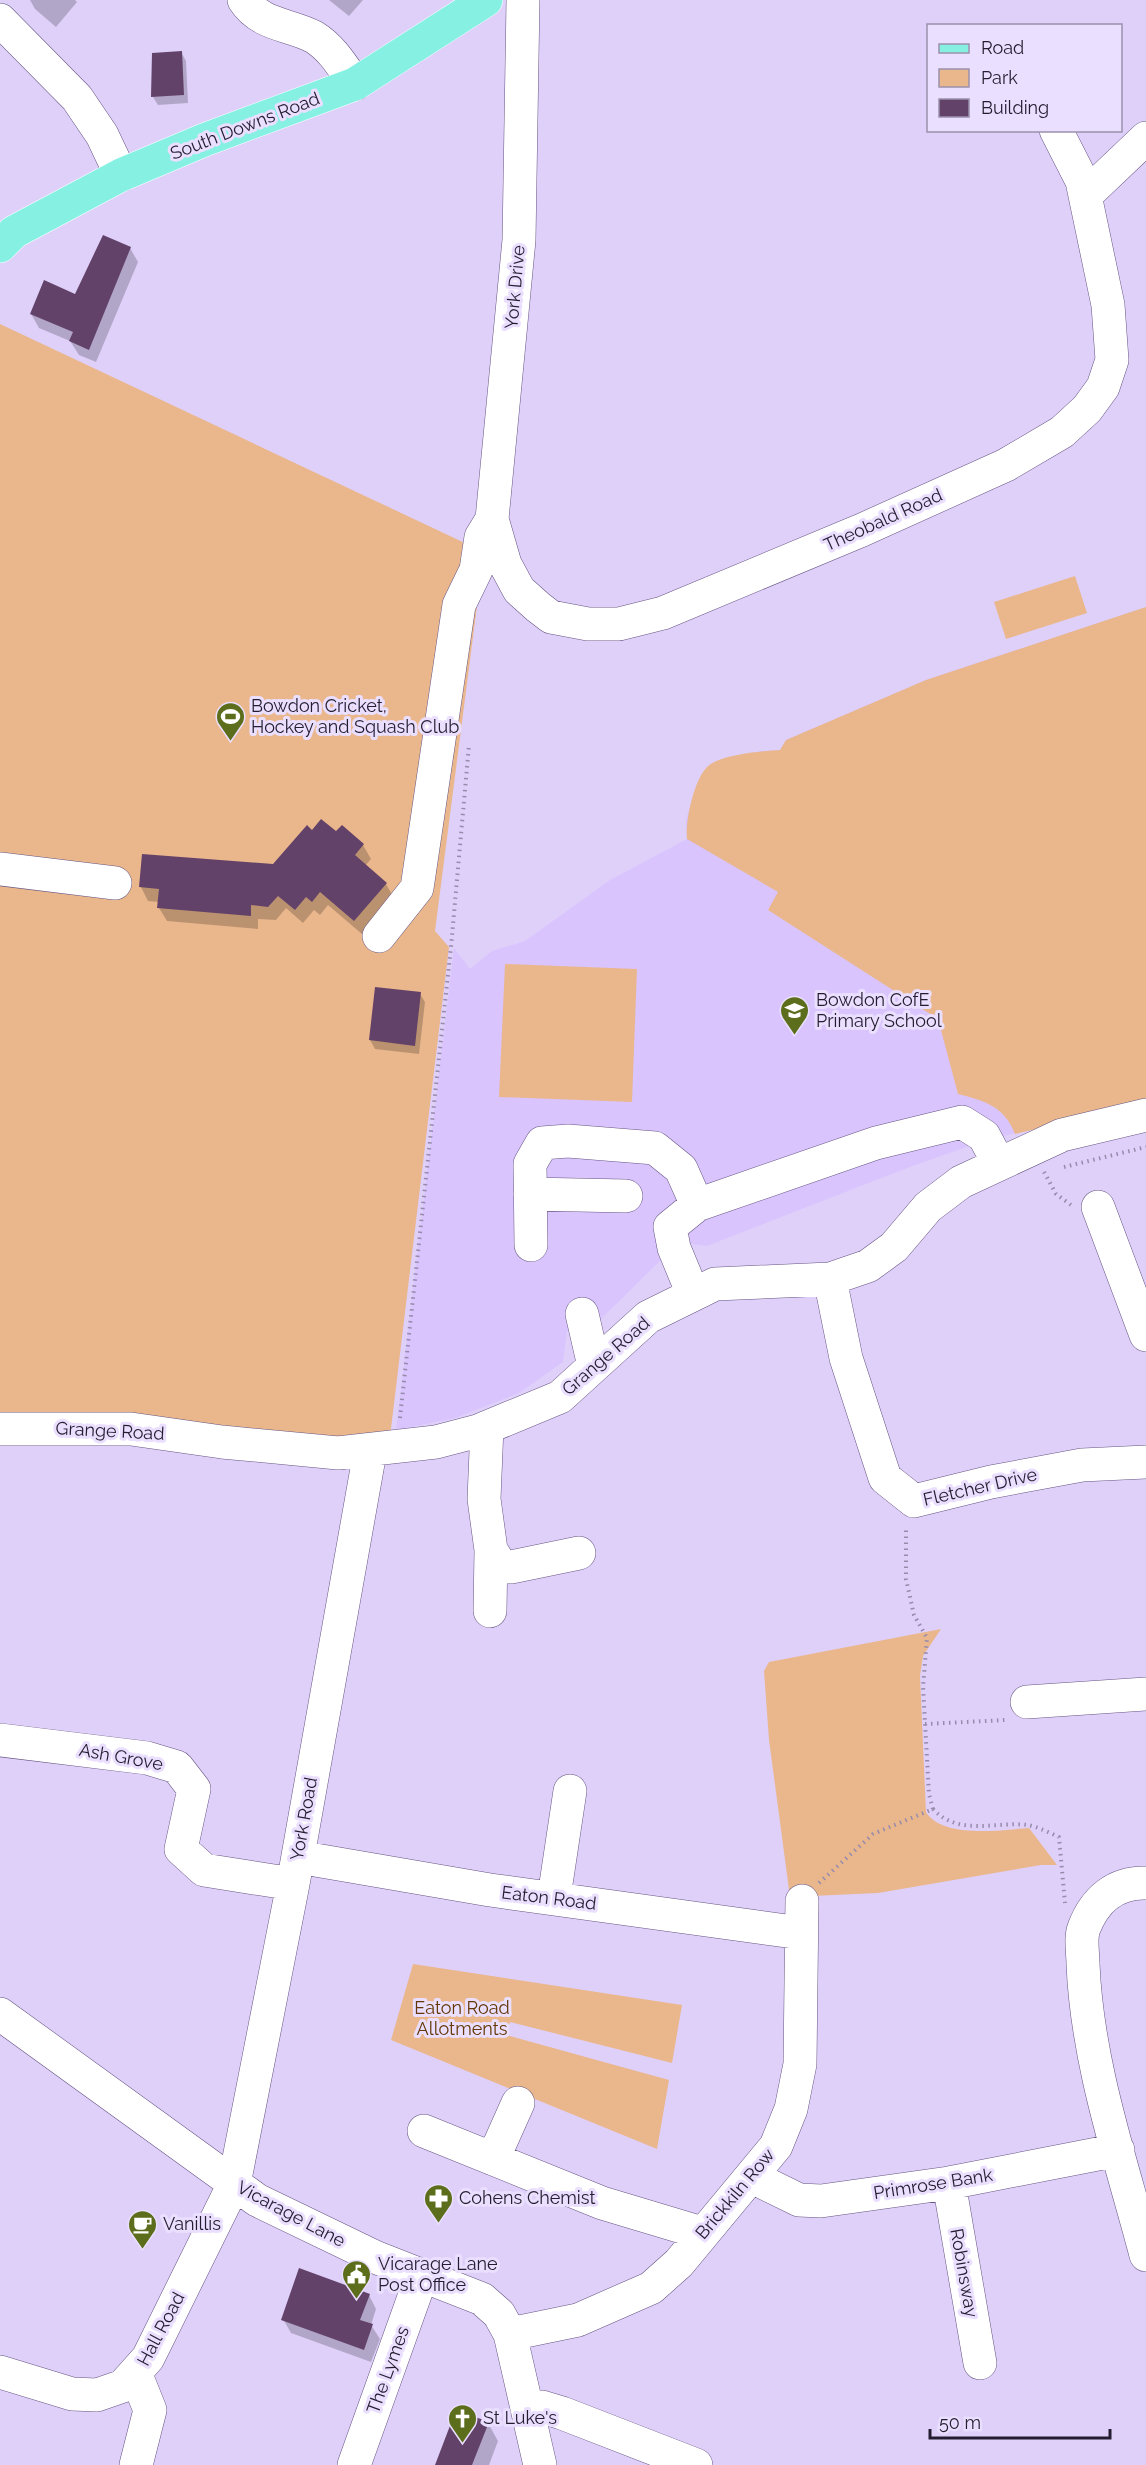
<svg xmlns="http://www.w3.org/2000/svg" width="1146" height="2465" font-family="Raleway,sans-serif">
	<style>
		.built { fill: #d9c4fe }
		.green { fill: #eab78d }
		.shadow { fill: #0003 }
		.building { fill: #634269 }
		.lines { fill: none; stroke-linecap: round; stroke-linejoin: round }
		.minor-casing { stroke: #665582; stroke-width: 34 }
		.major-casing { stroke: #fff; stroke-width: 34 }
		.path { stroke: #978bac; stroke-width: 4; stroke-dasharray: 1.5 4.5; stroke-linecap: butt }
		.minor { stroke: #fff; stroke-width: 33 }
		.major { stroke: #86f1e3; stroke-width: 33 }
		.labels { text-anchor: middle; stroke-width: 6; stroke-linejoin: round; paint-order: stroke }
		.street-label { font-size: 18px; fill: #241d30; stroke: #eadfff }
		.poi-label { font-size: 18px; fill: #241d30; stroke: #eadfff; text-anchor: start }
		.park-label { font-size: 18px; fill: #643704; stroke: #eadfff }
	</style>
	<rect width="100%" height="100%" fill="#dfd0fa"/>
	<path class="built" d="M 1146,607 L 1146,1103 L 986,1140 L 907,1168 L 707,1246 L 683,1243 L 665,1256 L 599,1321 L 567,1331 L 563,1362 L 519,1393 L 455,1418 L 396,1430 L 454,948 L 470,969 L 492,951 L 525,941 L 610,880 L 687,839 L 686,820 L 692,800 L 707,767 L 721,760 L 761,751 L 780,750 L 786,740 L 926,680 Z"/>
	<path class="green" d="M 0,324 L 484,552 L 435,931 L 449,947 L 390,1437 L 324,1438 L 88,1412 L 0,1412 Z
		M 1075,576 L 1087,613 L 1006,639 L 994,602 Z
		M 1146,607 L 1146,1103 L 1015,1134 C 1004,1106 985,1101 958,1094 L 938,1019 L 768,910 L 778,892 L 687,839 C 685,821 694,780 707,767 C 720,754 763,751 780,750 L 786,740 L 926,680 Z
		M 505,964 L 637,969 L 632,1102 L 499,1097 Z
		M 941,1629 L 923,1656 L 920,1676 L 926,1812 C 943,1839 1001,1830 1029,1828 L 1057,1865 L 1041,1865 L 878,1893 L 790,1897 L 769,1740 L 764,1671 L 769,1662 Z
		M 413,1964 L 682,2005 L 672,2063 L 510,2022 L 506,2035 L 669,2080 L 657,2149 L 391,2040 Z"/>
	<path class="shadow" d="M 30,0 L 75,0 L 77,2 L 56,27 L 35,9 Z
		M 329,0 L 363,0 L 349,16 Z
		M 181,52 L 186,61 L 188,103 L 158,105 L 153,97 Z
		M 130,248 L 138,262 L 96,362 L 79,355 L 70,341 L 39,328 L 31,314 L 76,296 Z
		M 312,832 L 336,834 L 363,845 L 371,859 L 365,866 L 386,884 L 394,898 L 362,934 L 328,905 L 320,915 L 314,910 L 303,923 L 286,908 L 276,920 L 258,919 L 258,929 L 167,921 L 159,908 L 159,902 L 148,901 L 141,887 L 274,866 Z
		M 420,994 L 425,1002 L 419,1054 L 375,1049 L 370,1040 Z
		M 369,2295 L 376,2309 L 371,2325 L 380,2339 L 371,2362 L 291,2333 L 283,2319 Z
		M 488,2423 L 498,2441 L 489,2465 L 437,2465 Z"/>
	<path class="building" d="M 182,51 L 184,95 L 151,97 L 152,53 Z
		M 103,235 L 131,247 L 89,350 L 69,341 L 73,332 L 30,314 L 44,280 L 75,294 Z
		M 321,819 L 336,831 L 342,825 L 364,844 L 355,855 L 387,883 L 354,921 L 320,892 L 312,902 L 306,897 L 295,910 L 278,896 L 268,907 L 251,905 L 251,916 L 157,908 L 159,889 L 139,887 L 142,854 L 273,864 L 307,825 L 312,830 Z
		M 375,987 L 421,992 L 415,1046 L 369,1040 Z
		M 299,2268 L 370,2294 L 360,2320 L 373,2324 L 364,2350 L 281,2320 Z
		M 456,2410 L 489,2422 L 472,2465 L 435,2465 Z"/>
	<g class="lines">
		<defs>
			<path id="minor" d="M 244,0 C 261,26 290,24 314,37 C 332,48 343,67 355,84
				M 0,20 L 77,98 L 102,135 L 121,175
				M 1085,196 L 1146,138
				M 492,519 L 505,564 L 519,590 L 538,607 L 551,617 L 588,624 L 619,624 L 663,613 L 862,530 L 1006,465 L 1062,432 L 1087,409 L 1103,387 L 1112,360 L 1108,305 L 1082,181 L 1056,130
				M 0,869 L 115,883
				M 379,936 L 417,888 L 459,605 L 476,570 L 481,537 L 492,519 L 519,240 L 523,0
				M 530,1194 L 626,1196
				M 1098,1207 L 1146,1335
				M 531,1245 L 530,1164 L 542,1143 L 568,1141 L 655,1148 L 681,1169 L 697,1205
				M 830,1279 L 846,1358 L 885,1478 L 914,1501 L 991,1482 L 1082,1465 L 1146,1462
				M 693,1294 L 674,1248 L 670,1227 L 697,1205 L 876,1143 L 962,1122 L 984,1136 L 999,1164
				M 582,1314 L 594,1366
				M 487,1427 L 484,1499 L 491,1550 L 490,1611
				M 0,1429 L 131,1429 L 222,1442 L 338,1453 L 436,1442 L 478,1431 L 560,1397 L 648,1317 L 715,1284 L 830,1279 L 868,1266 L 894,1247 L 928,1207 L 961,1182 L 1062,1135 L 1146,1115
				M 491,1550 L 501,1566 L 511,1567 L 579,1553
				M 1027,1702 L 1146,1694
				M 0,1740 L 147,1758 L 177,1767 L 194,1789 L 181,1849 L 204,1870 L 293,1884
				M 298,1857 L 490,1890 L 801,1933
				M 1146,1883 C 1116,1882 1095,1899 1084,1928 C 1080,1938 1083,1953 1083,1964 C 1087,2063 1121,2160 1146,2255
				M 554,1897 L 570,1791
				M 0,2014 L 257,2200 L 375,2257 L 482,2299 L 499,2314 L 510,2334 L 540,2465
				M 424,2131 L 602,2203 L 702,2233
				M 493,2159 L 518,2103
				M 752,2177 L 799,2200 L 821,2201 L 949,2183 L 1118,2150
				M 949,2183 L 980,2363
				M 510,2334 L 578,2320 L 651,2288 L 679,2263 L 776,2146 L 791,2109 L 800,2064 L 802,1901
				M 0,2372 L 72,2394 L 97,2395 L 123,2386 L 148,2358 L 234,2184 L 293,1884 L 370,1452
				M 136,2375 L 150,2410 L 136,2465
				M 528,2410 L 542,2407 L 562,2413 L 696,2465
				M 354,2465 L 422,2275"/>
			<path id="major" d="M 0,246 L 14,232 L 121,175 L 204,140 L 355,84 L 486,0"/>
		</defs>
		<use href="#minor" class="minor-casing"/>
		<use href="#major" class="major-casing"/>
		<path class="path" d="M 1064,1167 L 1146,1147
			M 1044,1172 L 1056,1194 L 1071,1205
			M 400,1418 L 451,947 L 469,745
			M 925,1724 L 1005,1720
			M 933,1809 C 959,1837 996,1821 1028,1825 C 1038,1827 1050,1833 1059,1837 L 1065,1903
			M 819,1883 L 873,1834 L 933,1809 L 929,1794 L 923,1687 L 927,1638 L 914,1615 L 906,1579 L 906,1528"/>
		<use href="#minor" class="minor"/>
		<use href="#major" class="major"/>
	</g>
	<defs>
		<symbol id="stadium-pin" viewBox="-11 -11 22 30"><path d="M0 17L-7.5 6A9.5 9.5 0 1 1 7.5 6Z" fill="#5c6e1b" stroke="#eadfff"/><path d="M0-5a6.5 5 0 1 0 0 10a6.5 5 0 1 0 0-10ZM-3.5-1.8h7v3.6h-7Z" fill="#fff"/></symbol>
		<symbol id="school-pin" viewBox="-11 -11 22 30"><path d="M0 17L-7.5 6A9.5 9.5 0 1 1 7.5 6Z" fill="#5c6e1b" stroke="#eadfff"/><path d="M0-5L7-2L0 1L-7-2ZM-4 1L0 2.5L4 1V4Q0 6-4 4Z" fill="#fff"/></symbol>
		<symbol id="pharmacy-pin" viewBox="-11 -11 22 30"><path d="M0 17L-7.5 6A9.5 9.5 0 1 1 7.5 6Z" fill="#5c6e1b" stroke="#eadfff"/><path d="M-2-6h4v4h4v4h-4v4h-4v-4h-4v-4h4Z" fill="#fff"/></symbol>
		<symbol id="cafe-pin" viewBox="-11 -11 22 30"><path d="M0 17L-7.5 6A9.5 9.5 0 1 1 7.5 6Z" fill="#5c6e1b" stroke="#eadfff"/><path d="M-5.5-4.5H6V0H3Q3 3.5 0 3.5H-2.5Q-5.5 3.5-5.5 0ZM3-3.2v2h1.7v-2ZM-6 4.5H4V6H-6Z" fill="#fff"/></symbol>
		<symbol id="civic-pin" viewBox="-11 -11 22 30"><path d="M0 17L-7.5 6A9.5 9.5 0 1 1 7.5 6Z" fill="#5c6e1b" stroke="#eadfff"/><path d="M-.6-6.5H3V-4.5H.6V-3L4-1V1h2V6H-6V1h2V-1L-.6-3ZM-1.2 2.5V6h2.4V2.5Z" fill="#fff"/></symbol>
		<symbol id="church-pin" viewBox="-11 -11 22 30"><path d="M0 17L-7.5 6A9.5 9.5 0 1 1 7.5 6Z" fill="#5c6e1b" stroke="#eadfff"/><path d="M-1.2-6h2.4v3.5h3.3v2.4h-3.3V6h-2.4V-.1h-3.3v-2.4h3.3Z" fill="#fff"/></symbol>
	</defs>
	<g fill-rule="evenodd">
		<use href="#stadium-pin" x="214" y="700" width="33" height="45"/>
		<use href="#school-pin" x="778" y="994" width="33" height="45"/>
		<use href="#pharmacy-pin" x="422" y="2182" width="33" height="45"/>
		<use href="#cafe-pin" x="126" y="2208" width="33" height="45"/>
		<use href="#civic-pin" x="340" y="2258" width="33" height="45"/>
		<use href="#church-pin" x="446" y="2402" width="33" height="45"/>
	</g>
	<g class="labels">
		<g class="street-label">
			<text transform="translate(245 126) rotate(-21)" y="6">South Downs Road</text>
			<text transform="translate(515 287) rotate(-85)" y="6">York Drive</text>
			<text transform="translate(883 520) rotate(-24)" y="6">Theobald Road</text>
			<text transform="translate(606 1356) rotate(-41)" y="6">Grange Road</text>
			<text transform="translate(110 1431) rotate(3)" y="6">Grange Road</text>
			<text transform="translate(980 1487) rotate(-13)" y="6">Fletcher Drive</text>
			<text transform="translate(121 1757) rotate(10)" y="6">Ash Grove</text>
			<text transform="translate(304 1819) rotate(-80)" y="6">York Road</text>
			<text transform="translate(549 1898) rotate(7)" y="6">Eaton Road</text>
			<text transform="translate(933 2184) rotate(-9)" y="6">Primrose Bank</text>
			<text transform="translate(735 2194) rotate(-50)" y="6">Brickkiln Row</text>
			<text transform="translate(291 2214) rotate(28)" y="6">Vicarage Lane</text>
			<text transform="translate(964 2273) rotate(80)" y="6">Robinsway</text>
			<text transform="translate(161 2329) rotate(-62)" y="6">Hall Road</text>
			<text transform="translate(388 2370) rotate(-70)" y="6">The Lymes</text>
		</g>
		<g class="poi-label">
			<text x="251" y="712">Bowdon Cricket,<tspan x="251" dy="21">Hockey and Squash Club</tspan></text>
			<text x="816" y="1006">Bowdon CofE<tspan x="816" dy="21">Primary School</tspan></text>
			<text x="459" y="2204">Cohens Chemist</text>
			<text x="163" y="2230">Vanillis</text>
			<text x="378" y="2270">Vicarage Lane<tspan x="378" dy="21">Post Office</tspan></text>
			<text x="483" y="2424">St Luke's</text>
		</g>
		<g class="park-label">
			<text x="462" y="2014">Eaton Road<tspan x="462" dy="21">Allotments</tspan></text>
		</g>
	</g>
	<rect x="927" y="24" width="195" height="108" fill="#eadfff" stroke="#9b91ac" stroke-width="1.5"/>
	<rect x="939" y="44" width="30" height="9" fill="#86f1e3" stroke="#9b91ac" stroke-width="1.5"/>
	<text x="981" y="54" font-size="18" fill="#241d30">Road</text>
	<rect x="939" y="69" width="30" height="18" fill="#eab78d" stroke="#9b91ac" stroke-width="1.5"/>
	<text x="981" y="84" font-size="18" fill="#241d30">Park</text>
	<rect x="939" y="99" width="30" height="18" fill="#634269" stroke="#9b91ac" stroke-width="1.5"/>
	<text x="981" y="114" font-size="18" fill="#241d30">Building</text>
	<path d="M930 2429v9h180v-9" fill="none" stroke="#241d30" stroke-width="3"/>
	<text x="939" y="2429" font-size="18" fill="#241d30" stroke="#eadfff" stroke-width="4.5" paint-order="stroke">50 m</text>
</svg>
